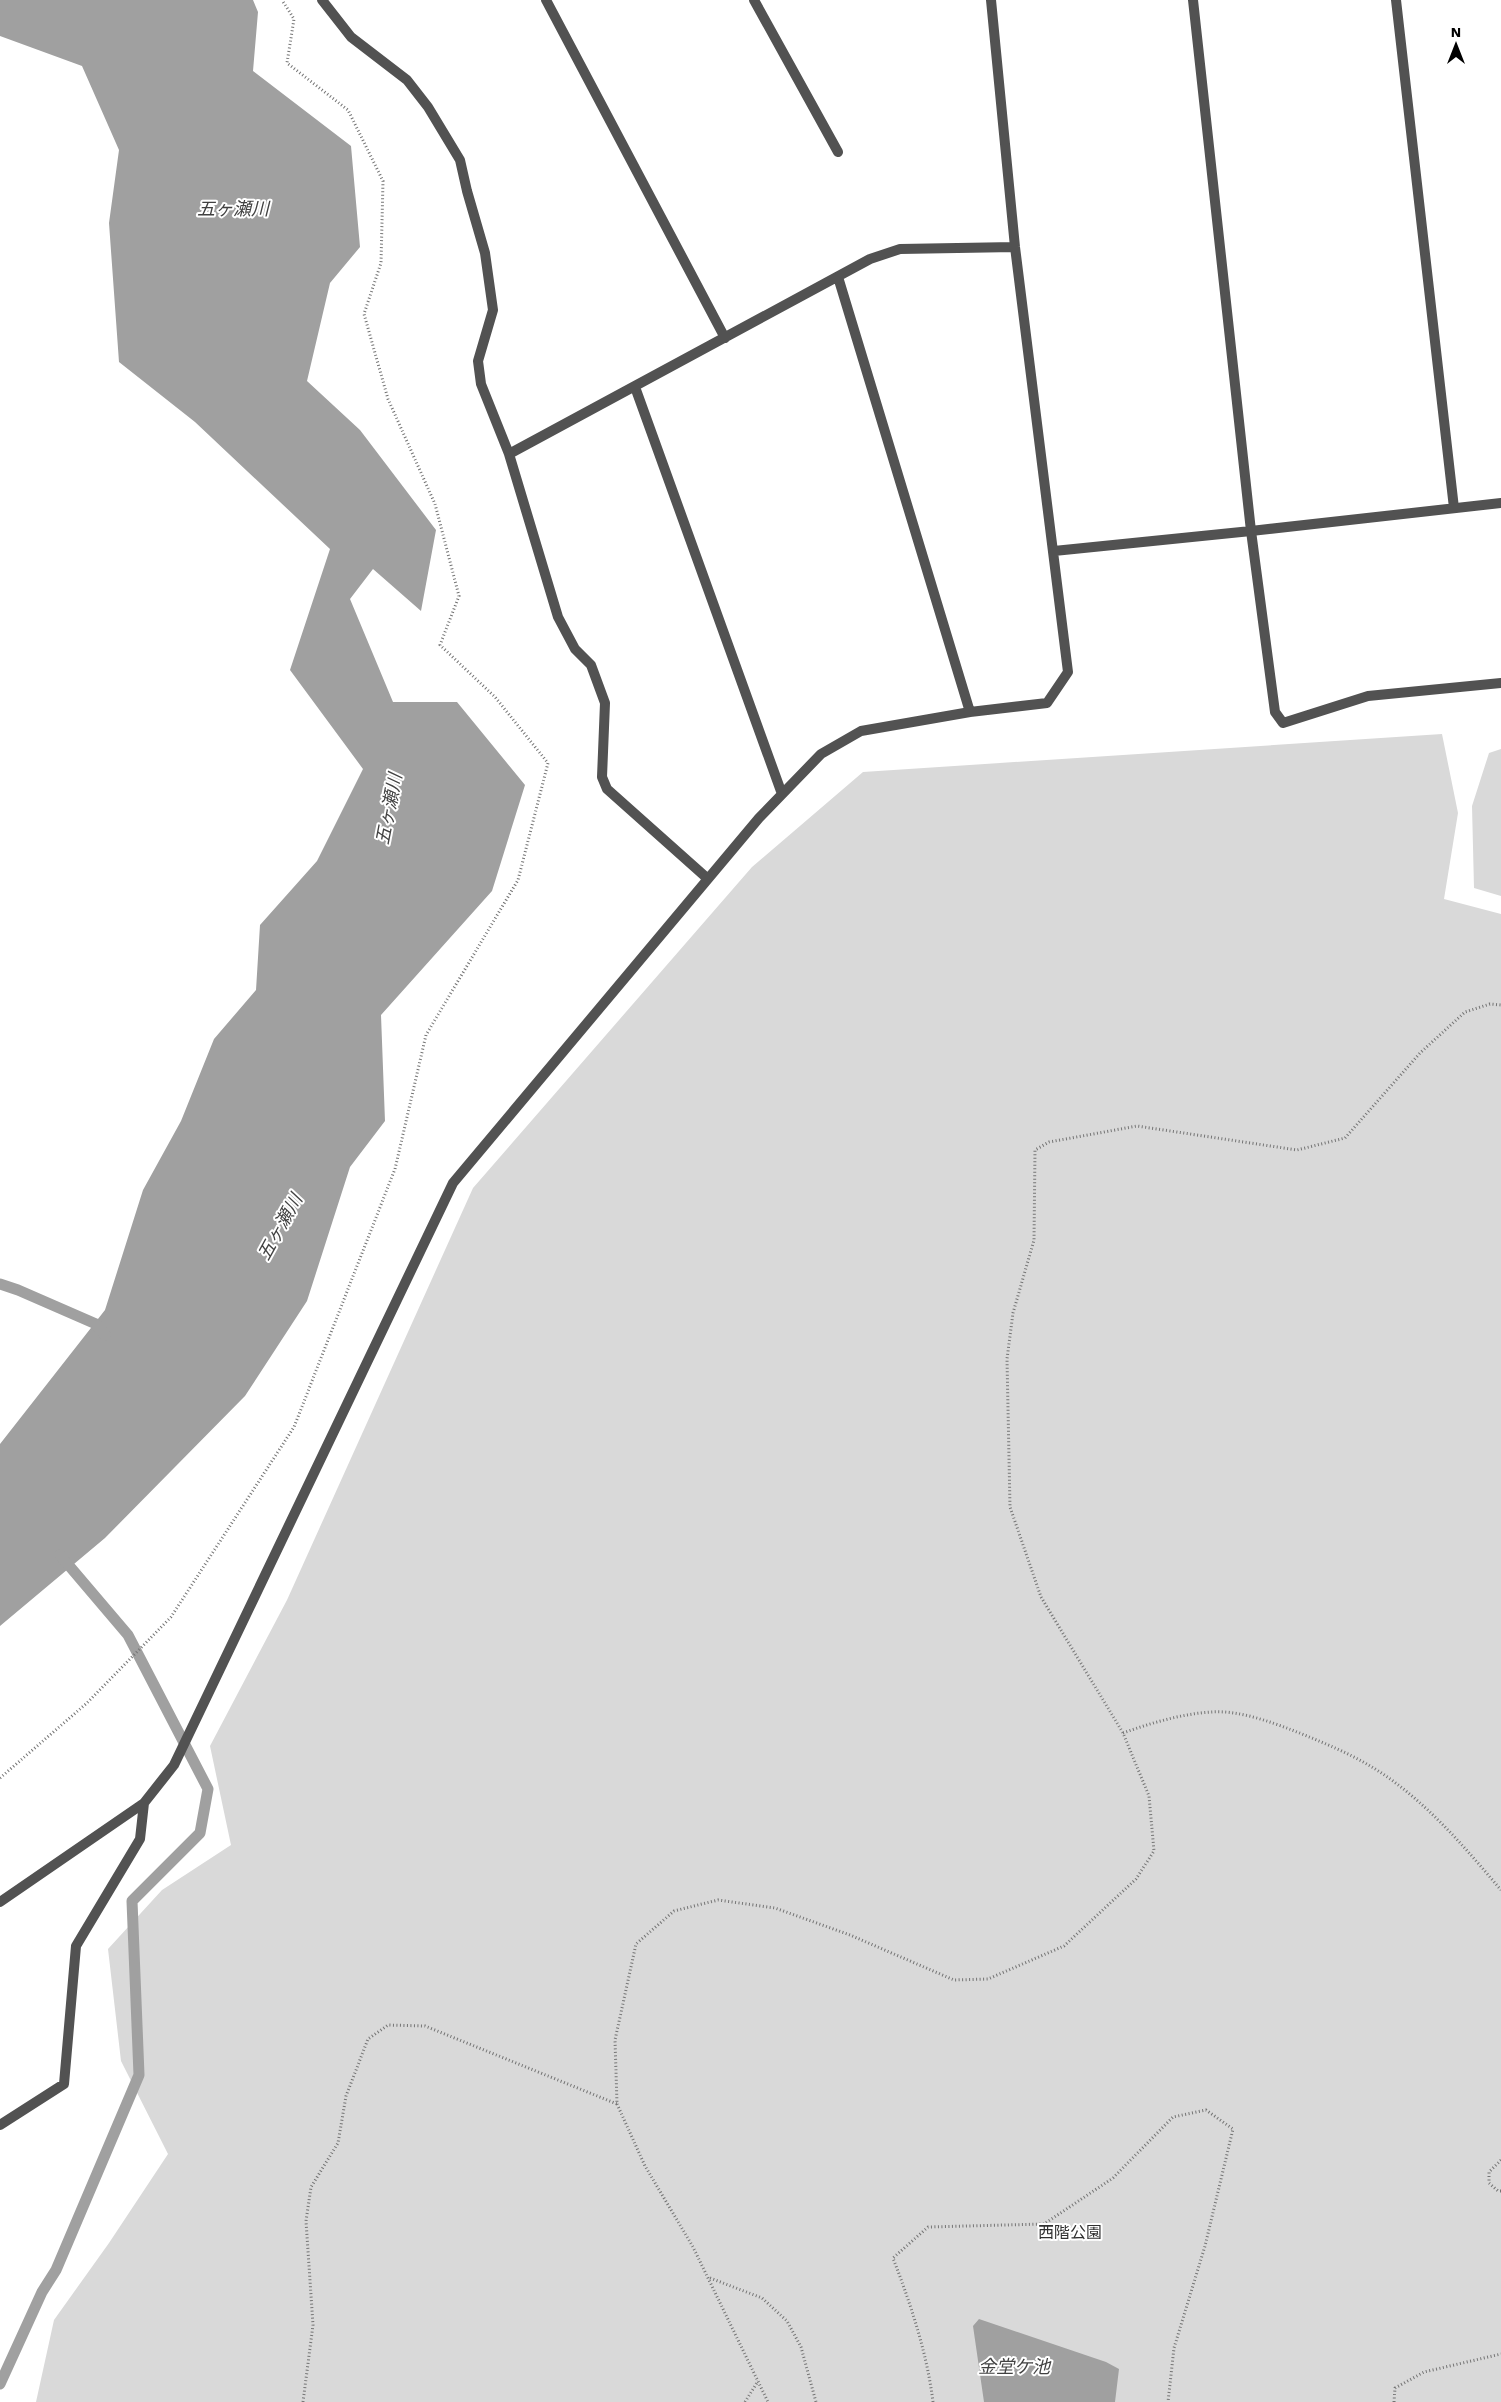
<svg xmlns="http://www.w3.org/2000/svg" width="1501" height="2402" font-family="'Work Sans','Noto Sans JP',sans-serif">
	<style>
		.green { fill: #d9d9d9 }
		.water { fill: #a0a0a0 }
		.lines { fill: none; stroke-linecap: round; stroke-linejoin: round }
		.stream { stroke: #a0a0a0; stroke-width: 11 }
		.path { stroke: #747474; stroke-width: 3; stroke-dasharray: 1 2.5; stroke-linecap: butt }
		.street { stroke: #525252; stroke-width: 10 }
		.labels { text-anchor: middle; stroke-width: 4; stroke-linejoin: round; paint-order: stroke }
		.park-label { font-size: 16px; fill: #303030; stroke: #fff }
		.water-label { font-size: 18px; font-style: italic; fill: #414141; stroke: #fff }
	</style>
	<rect width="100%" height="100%" fill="#fff"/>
	<path class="green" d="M 1442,734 L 1458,813 L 1444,899 L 1501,914 L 1501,2402 L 36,2402 L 54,2320 L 109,2243 L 168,2154 L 121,2061 L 108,1949 L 162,1890 L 231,1845 L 210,1746 L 287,1600 L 473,1188 L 752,867 L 863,772 Z
		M 1501,749 L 1501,896 L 1474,888 L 1472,806 L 1489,753 Z"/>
	<path class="water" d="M 0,0 L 253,0 L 258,12 L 253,71 L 351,146 L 360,247 L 330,283 L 307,381 L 360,430 L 436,530 L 421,611 L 373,569 L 350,599 L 393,702 L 457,702 L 525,785 L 492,891 L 381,1015 L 385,1121 L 350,1167 L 307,1301 L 245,1396 L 105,1538 L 0,1626 L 0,1444 L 105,1310 L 143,1190 L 181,1121 L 214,1039 L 256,990 L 260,925 L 317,861 L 363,769 L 290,670 L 330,549 L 195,422 L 119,362 L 109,223 L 119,150 L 82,66 L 0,36 Z
		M 979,2319 L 1106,2362 L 1119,2369 L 1115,2402 L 984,2402 L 973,2326 Z"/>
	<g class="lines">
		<path class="stream" d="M 0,1284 L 18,1290 L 96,1324 L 105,1335
			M 0,2384 L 42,2292 L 56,2270 L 139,2075 L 132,1901 L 200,1833 L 208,1789 L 128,1635 L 60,1555"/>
		<path class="path" d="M 1123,1733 C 1151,1723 1181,1714 1211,1712 C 1238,1710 1268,1721 1292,1730 C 1317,1740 1342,1750 1365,1763 C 1419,1793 1462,1844 1501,1890
			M 0,1778 L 87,1703 L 171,1617 L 294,1427 L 395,1169 L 426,1035 L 518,880 L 548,763 L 495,697 L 440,645 L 459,596 L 435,504 L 388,399 L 364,314 L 381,263 L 383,181 L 348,110 L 287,63 L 294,19 L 282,0
			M 617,2104 L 645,2166 L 693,2247 L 768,2402
			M 1501,2160 L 1489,2172 L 1489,2183 L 1498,2191 L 1501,2191
			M 710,2278 L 762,2298 L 787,2321 L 801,2347 L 816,2402
			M 303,2402 L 313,2325 L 306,2221 L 311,2187 L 338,2143 L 346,2096 L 368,2039 L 388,2025 L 425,2026 L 617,2104 L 615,2040 L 636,1944 L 674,1911 L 718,1900 L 775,1908 L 850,1935 L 954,1980 L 988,1979 L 1064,1946 L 1136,1879 L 1154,1851 L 1149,1796 L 1123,1733 L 1041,1597 L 1010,1507 L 1007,1359 L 1013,1313 L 1034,1240 L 1035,1150 L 1049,1142 L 1137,1126 L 1297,1150 L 1345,1138 L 1420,1053 L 1465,1012 L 1490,1004 L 1501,1005
			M 745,2402 L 758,2381
			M 933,2402 C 927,2353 911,2305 893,2258 L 928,2227 L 1044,2224 L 1113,2178 L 1173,2117 L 1206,2110 L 1233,2129 L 1205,2246 L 1174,2348 L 1168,2402
			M 1394,2402 L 1395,2388 L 1424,2372 L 1501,2354"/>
		<path class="street" d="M 322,0 L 351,37 L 407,80 L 428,107 L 460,160 L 467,191 L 485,253 L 493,310 L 478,361 L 481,384 L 509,454 L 558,617 L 575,649 L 591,665 L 605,703 L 602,777 L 607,789 L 708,879
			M 546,0 L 725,338
			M 754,0 L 838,152
			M 1193,0 L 1251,531 L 1275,712 L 1283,723 L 1368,696 L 1501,683
			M 1396,0 L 1454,508
			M 838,277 L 970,712
			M 635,387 L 782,794
			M 509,454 L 870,259 L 900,249 L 1015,247
			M 1054,551 L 1251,531 L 1501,503
			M 0,1902 L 144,1803
			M 0,2125 L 64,2084 L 76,1946 L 140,1839 L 144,1803 L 174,1765 L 453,1183 L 759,818 L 821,754 L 861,731 L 970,712 L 1047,703 L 1068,672 L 1015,247 L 991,0"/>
	</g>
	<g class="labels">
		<g class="park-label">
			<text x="1070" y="2238">西階公園</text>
		</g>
		<g class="water-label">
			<text x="233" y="215">五ヶ瀬川</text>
			<text transform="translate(389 809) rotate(-79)" y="6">五ヶ瀬川</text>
			<text transform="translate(280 1227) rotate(-61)" y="6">五ヶ瀬川</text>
			<text x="1014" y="2373">金堂ケ池</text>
		</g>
	</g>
	<g transform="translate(1456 45)" stroke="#ffffff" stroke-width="4" paint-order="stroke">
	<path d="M0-4L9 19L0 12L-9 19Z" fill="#000000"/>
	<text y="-8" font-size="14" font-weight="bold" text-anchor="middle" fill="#000000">N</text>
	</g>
</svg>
